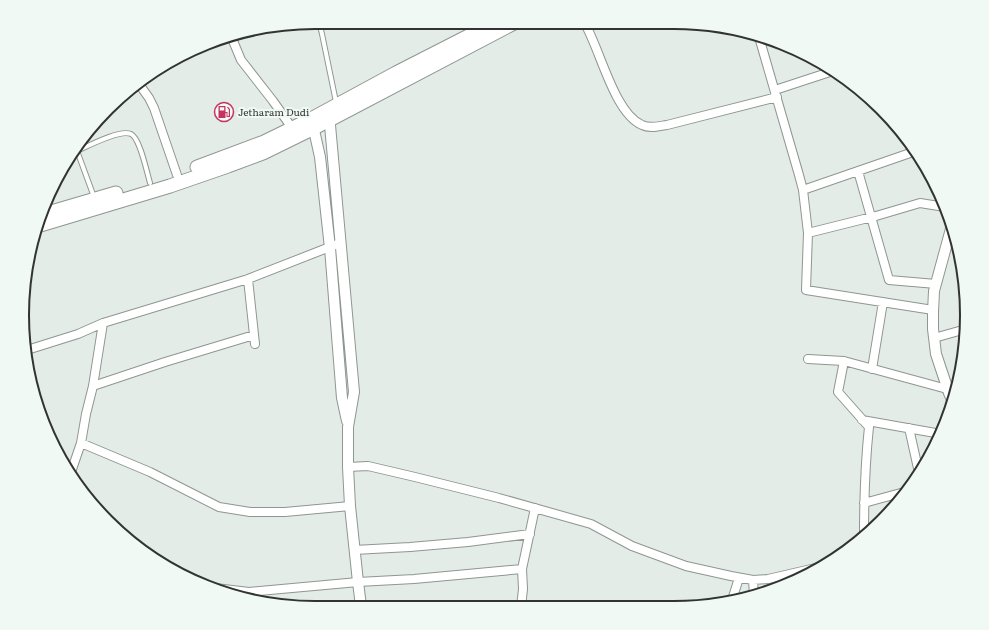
<svg xmlns="http://www.w3.org/2000/svg" width="989" height="630" font-family="Literata,serif">
	<style>
		.lines { fill: none; stroke-linecap: round; stroke-linejoin: round }
		.service-casing { stroke: #8f9691; stroke-width: 6 }
		.minor-casing { stroke: #8f9691; stroke-width: 10 }
		.tertiary-casing { stroke: #8f9691; stroke-width: 12 }
		.primary-casing { stroke: #8f9691; stroke-width: 15 }
		.service { stroke: #fff; stroke-width: 4 }
		.minor { stroke: #fff; stroke-width: 8 }
		.tertiary { stroke: #fff; stroke-width: 10 }
		.primary { stroke: #fff; stroke-width: 13 }
		.labels { text-anchor: middle; stroke-width: 4; stroke-linejoin: round; paint-order: stroke }
		.poi-label { font-size: 10px; fill: #313432; stroke: #f1f9f4; text-anchor: start }
		.rim { fill: none; stroke: #313432; stroke-width: 2 }
	</style>
	<rect width="100%" height="100%" fill="#e4ece7"/>
	<g class="lines">
		<defs>
			<path id="service" d="M 319,22 L 322,34 L 336,102
				M 76,148 L 94,197
				M 77,151 C 88,146 120,129 131,134 C 140,138 147,173 150,183"/>
			<path id="minor" d="M 585,24 C 600,49 614,113 642,125 C 650,129 659,126 667,125 L 777,97
				M 231,36 L 241,60 L 273,101 L 292,128
				M 759,37 L 799,175 L 803,190 L 808,233
				M 139,84 L 149,98 L 154,108 L 177,175
				M 775,90 L 833,71
				M 858,171 L 889,280 L 936,284
				M 803,190 L 916,151
				M 248,279 L 255,344
				M 933,310 L 806,290 L 808,233 L 876,216 L 920,203 L 945,207
				M 934,338 L 966,329
				M 27,350 L 78,334 L 103,323 L 248,279 L 340,243
				M 808,359 L 844,361
				M 872,369 L 883,302
				M 93,386 L 165,362 L 254,335
				M 862,420 L 941,434
				M 909,428 L 919,473
				M 81,443 L 150,472 L 219,507 L 250,512 L 285,512 L 350,506
				M 348,467 L 368,466 L 415,477 L 499,498 L 591,524 L 632,546 L 686,566 L 731,576 L 753,580 L 768,579 L 824,566
				M 70,475 L 81,443 L 86,414 L 93,386 L 103,323
				M 864,503 L 908,491
				M 864,537 C 864,501 865,464 869,427 L 838,392 L 844,361 L 947,389
				M 354,550 L 410,547 L 468,542 L 530,534
				M 753,580 L 754,595
				M 207,587 L 249,592 L 358,582 L 414,579 L 522,569
				M 732,600 L 739,578
				M 521,607 L 523,589 L 522,569 L 535,508"/>
			<path id="tertiary" d="M 329,114 L 354,392 L 348,427 L 348,467 L 350,506 L 358,582 L 361,606
				M 312,121 L 320,157 L 330,248 L 342,398 L 347,421
				M 952,225 L 934,291 L 933,312 L 933,329 L 936,354 L 949,393 L 953,402"/>
			<path id="primary" d="M 197,167 L 264,142 L 311,119 L 396,73 L 494,23
				M 41,215 L 116,193
				M 37,226 L 170,186 L 228,166 L 263,153 L 314,128 L 514,23"/>
		</defs>
		<use href="#service" class="service-casing"/>
		<use href="#minor" class="minor-casing"/>
		<use href="#tertiary" class="tertiary-casing"/>
		<use href="#primary" class="primary-casing"/>
		<use href="#service" class="service"/>
		<use href="#minor" class="minor"/>
		<use href="#tertiary" class="tertiary"/>
		<use href="#primary" class="primary"/>
	</g>
	<defs>
		<symbol id="fuel-ring" viewBox="-11 -11 22 22"><circle r="9.5" fill="#f1f9f4" stroke="#c33560" stroke-width="1.5"/><path d="M-5.5-6h7V0h2V4h1.3V-2.5L3-4.5l.8-.8L6-3V5H2.5V1h-1V6h-7ZM-4.2-4.7v3.2H.2V-4.7Z" fill="#c33560"/></symbol>
	</defs>
	<g fill-rule="evenodd">
		<use href="#fuel-ring" x="213" y="101" width="22" height="22"/>
	</g>
	<g class="labels">
		<g class="poi-label">
			<text x="238" y="116">Jetharam Dudi</text>
		</g>
	</g>
	<path d="M0 0H989V630H0ZM315 29H674A286 286 0 0 1 960 315V315A286 286 0 0 1 674 601H315A286 286 0 0 1 29 315V315A286 286 0 0 1 315 29Z" fill="#f1f9f4" fill-rule="evenodd"/>
	<path class="rim" d="M315 29H674A286 286 0 0 1 960 315V315A286 286 0 0 1 674 601H315A286 286 0 0 1 29 315V315A286 286 0 0 1 315 29Z"/>
</svg>
